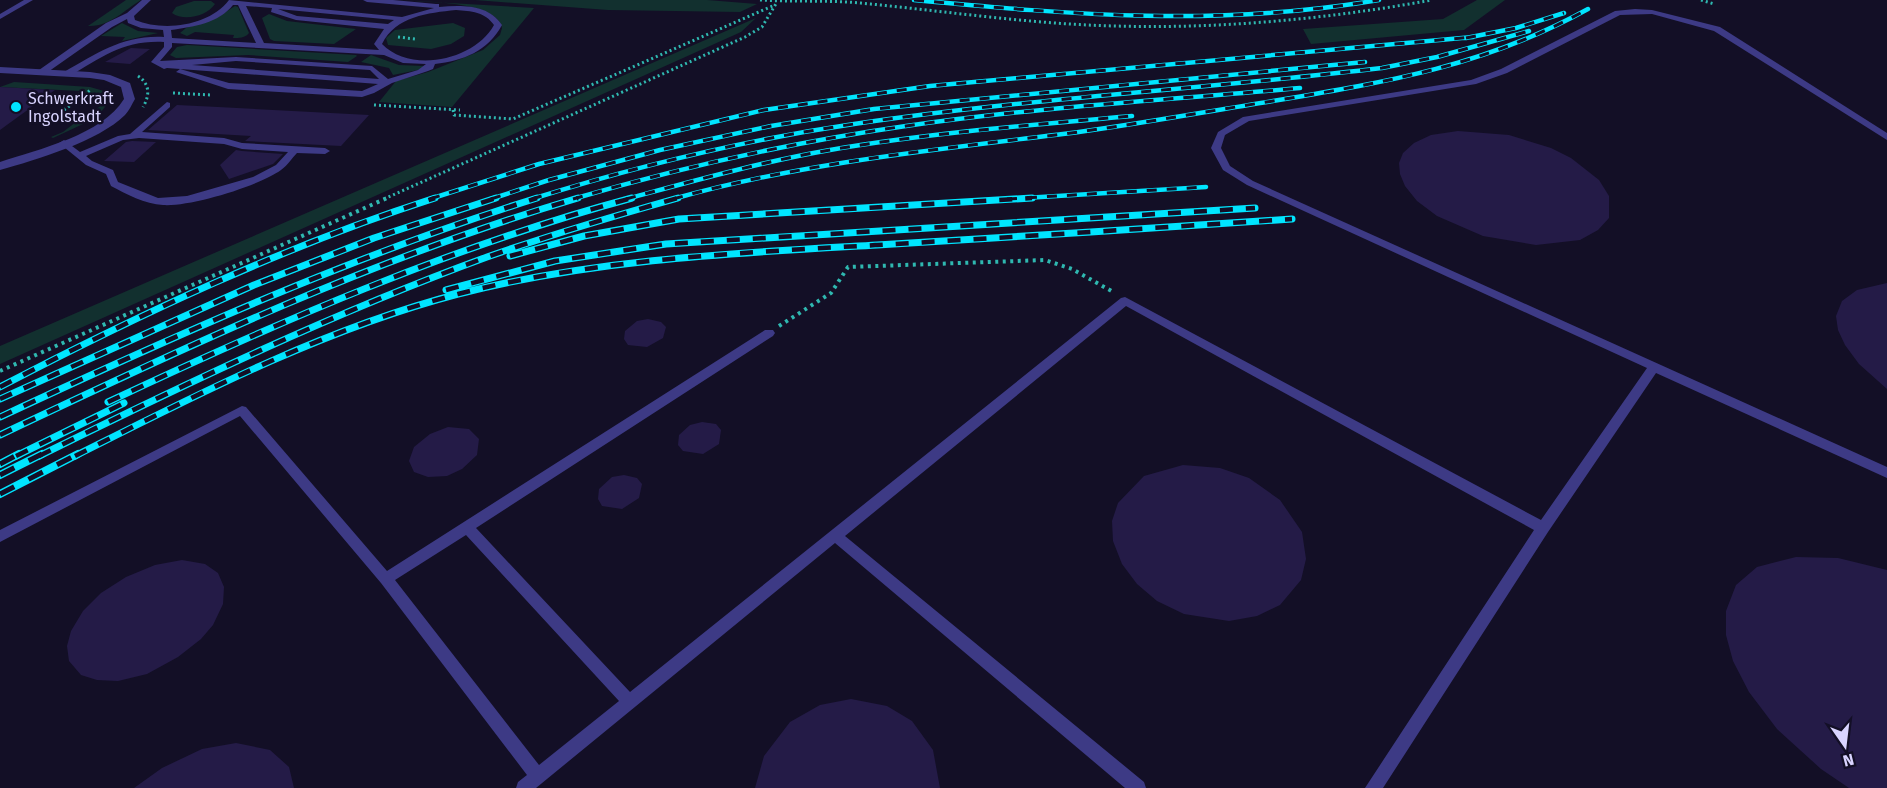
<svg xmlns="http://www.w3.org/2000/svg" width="1887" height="788" font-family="'Fira Sans',sans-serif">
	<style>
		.green { fill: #12302f }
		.building { fill: #241b47 }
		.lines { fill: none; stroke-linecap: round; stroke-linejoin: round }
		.path-far1 { stroke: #2fb8b0; stroke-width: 3; stroke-dasharray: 2 3; stroke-linecap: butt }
		.path { stroke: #2fb8b0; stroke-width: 4; stroke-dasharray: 3 4.5; stroke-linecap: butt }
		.lane { fill: #3d3a85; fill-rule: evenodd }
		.street { fill: #3d3a85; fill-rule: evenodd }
		.rail-far2-casing { stroke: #00e5ff; stroke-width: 4.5 }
		.rail-far1-casing { stroke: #00e5ff; stroke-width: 7 }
		.rail-casing { stroke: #00e5ff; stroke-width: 8 }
		.rail-far2 { stroke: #130f26; stroke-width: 3; stroke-dasharray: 10; stroke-linecap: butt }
		.rail-far1 { stroke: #130f26; stroke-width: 4.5; stroke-dasharray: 13; stroke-linecap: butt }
		.rail { stroke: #130f26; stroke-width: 5; stroke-dasharray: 16; stroke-linecap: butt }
		.poi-dot { fill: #00e5ff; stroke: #130f26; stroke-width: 2 }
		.labels { text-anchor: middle; stroke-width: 5; stroke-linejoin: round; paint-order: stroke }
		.far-poi-label { font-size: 16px; fill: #d9d4ff; stroke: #130f26; text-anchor: start }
	</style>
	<rect width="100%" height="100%" fill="#130f26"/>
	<path class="green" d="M 126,0 L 141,0 C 124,10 110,27 88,26 Z
		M 397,0 L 534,8 L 452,107 L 379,102 L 396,81 L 428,72 L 483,50 L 500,35 L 502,28 C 497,0 421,2 397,0 Z
		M 475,0 L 707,0 L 757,4 L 740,12 L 608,10 Z
		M 1477,0 L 1505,0 L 1464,30 L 1311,44 L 1303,29 L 1443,19 Z
		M 194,1 L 211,1 L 215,4 C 207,16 184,22 172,13 L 176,7 Z
		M 235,6 L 238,7 L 249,33 C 245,38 239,38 233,38 L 234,35 L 195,32 L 187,36 L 180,33 L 186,28 L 218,17 Z
		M 269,14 L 287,21 L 356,29 L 334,44 L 274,41 L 270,39 L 262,18 Z
		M 756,18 L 741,32 L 0,364 L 0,346 Z
		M 122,23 L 138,31 L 158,33 L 122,41 L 125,37 L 101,36 Z
		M 453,23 L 465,28 L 464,36 L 451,44 L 431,49 L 388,45 L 386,38 L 395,30 Z
		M 187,45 L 356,55 L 357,56 L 348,62 L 248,55 L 176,58 L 170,55 L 177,47 Z
		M 371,55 L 399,65 L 424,66 L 423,69 L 393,75 L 389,68 L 361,62 Z
		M 14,82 L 90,87 L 104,91 L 109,102 L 96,118 L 53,138 L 51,137 L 63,132 L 76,122 L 42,120 L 45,118 L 82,121 L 104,103 L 68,101 L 80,91 L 0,87 Z"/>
	<path class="building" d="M 131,48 L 150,49 L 130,64 L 105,62 Z
		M 0,87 L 55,90 L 0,130 Z
		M 177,105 L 218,107 L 369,115 L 341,146 L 245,141 L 251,136 L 148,130 Z
		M 1458,131 L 1509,135 L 1551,148 L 1571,158 L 1599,180 L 1609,196 L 1609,218 L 1598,230 L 1580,240 L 1536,245 L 1483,236 L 1437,216 L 1417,201 L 1405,186 L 1400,174 L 1399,163 L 1403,153 L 1414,143 L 1431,135 Z
		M 126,142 L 132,141 L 156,142 L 134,162 L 104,161 Z
		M 236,150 L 242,151 L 283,154 L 273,164 L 229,179 L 220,165 Z
		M 1887,283 L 1887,389 L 1859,364 L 1845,345 L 1838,330 L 1836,316 L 1842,301 L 1857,290 Z
		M 648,319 L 661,322 L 666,327 L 663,338 L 647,347 L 628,345 L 624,339 L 625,331 L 637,321 Z
		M 702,422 L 716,424 L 721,430 L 719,444 L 703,454 L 683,451 L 678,445 L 679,435 L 690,425 Z
		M 448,427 L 469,429 L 479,439 L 477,455 L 462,469 L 447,476 L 428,477 L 414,472 L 409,461 L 414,447 L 430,434 Z
		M 1183,465 L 1220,468 L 1249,478 L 1280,500 L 1302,532 L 1306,559 L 1301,580 L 1280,605 L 1257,616 L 1229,621 L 1184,614 L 1157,601 L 1137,584 L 1122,564 L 1113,541 L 1112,521 L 1118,503 L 1144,476 Z
		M 624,475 L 637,478 L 642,484 L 639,498 L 622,509 L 602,506 L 598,499 L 599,489 L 612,477 Z
		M 1796,557 L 1838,558 L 1887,570 L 1887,788 L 1849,788 L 1821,769 L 1777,729 L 1749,692 L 1733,661 L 1726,635 L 1726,611 L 1736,585 L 1757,567 Z
		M 182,560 L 205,564 L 218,573 L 224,587 L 223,604 L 213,625 L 201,639 L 178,657 L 147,674 L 118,681 L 97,680 L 81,675 L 69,661 L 67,646 L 71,631 L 83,611 L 101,593 L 126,577 L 155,565 Z
		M 851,699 L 887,706 L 912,721 L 933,750 L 940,788 L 755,788 L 764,756 L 790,722 L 820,705 Z
		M 236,743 L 270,750 L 289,767 L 294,788 L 134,788 L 162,768 L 202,749 Z"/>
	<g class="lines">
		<path class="path-far1" d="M 760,0 C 793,2 827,0 860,3 C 945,11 1029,24 1115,26 C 1222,29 1327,19 1432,0
			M 1701,0 L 1714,4
			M 398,37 L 415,39
			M 138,76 C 150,84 150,95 143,107
			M 173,93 L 211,95
			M 374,105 L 460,110
			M 64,110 L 92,89
			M 453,110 L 454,115 L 513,119 L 775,5
			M 384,199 L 745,37 L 762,27 L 777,2"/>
		<path class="path" d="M 779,326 L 831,293 L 848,267 L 1045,260 L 1072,269 L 1115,293
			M 0,371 L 387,198"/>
		<path class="lane" d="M 24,0 L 33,0 L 0,19 L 0,14 Z
			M 142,0 L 151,0 L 134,16 L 135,20 C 164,32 209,26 229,0 L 402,17 L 434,8 L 367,2 L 363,0 L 393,0 L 436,4 L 439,4 L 439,7 C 462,5 488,4 502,25 C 488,51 463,61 435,64 L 433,69 L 428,71 L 392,83 L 374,93 L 362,97 L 228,89 L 176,72 L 180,69 L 229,83 L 362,91 L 378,84 L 167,68 L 164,69 L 151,62 L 164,47 L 164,42 C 124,40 102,57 70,76 L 64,76 L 64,72 C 98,53 123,35 164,37 L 163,30 L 141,28 L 128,23 L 127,19 L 112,27 L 45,74 L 39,74 L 39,70 L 106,23 L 127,13 ZM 233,5 L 238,5 L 256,43 L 172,38 L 171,30 C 193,27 219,23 233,5 ZM 246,6 L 272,8 L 271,12 L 296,20 L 384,29 L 374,44 L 379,50 L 264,43 ZM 278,9 L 394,20 L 388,24 L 297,16 ZM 456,10 C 471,11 485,12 494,25 C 475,60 411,74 382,44 C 396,16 428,13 456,10 ZM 172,43 L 384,55 L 403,63 L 426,64 L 418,70 L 388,79 L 372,66 L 236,57 L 160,61 L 172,47 ZM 236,61 L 370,70 L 379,79 L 192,65 Z
			M 1635,9 L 1652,10 L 1720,27 L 1887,133 L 1887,140 L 1714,31 L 1652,14 L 1620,15 L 1507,73 L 1476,84 L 1249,121 L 1225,135 L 1221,148 L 1230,166 L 1253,181 L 1887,467 L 1887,478 L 1656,373 L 1548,532 L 1383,788 L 1365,788 L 1534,530 L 1126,306 L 845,536 L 1144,782 L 1146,788 L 1125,788 L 835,543 L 536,788 L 516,788 L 518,782 L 527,775 L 381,583 L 240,416 L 0,542 L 0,530 L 242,406 L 246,407 L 387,571 L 765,330 L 773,330 L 775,333 L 773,336 L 476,528 L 630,692 L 1121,298 L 1125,297 L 1541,520 L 1647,368 L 1247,185 L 1223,170 L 1211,148 L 1218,132 L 1243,117 L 1471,80 L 1501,69 L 1615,11 ZM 466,535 L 619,701 L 539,765 L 395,580 Z
			M 167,102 L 170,103 L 170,107 L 142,132 L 224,138 L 242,143 L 325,148 L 330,151 L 325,154 L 297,153 C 292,158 288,165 281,170 C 259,186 190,207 163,205 C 145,204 126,194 111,186 L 106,174 L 86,165 L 59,143 L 64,140 L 80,152 L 118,136 L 130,134 ZM 139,138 L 224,144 L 242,149 L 288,152 L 276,165 L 253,177 L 187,196 L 158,198 L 118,182 L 113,170 L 92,161 L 86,156 L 123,140 Z"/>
		<path class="street" d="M 0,67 L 90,72 L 110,75 L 130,83 L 135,99 C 132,104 129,111 125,115 C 99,141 36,160 0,170 L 0,162 C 39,149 102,135 124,99 L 121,87 L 104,80 L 90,78 L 0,73 Z"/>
		<defs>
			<path id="rail-far2" d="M 914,0 C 1075,15 1218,27 1379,0
				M 1466,38 L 1516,28 L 1564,13
				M 430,199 L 539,164 L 764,110 L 930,86 L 1473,37
				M 491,199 L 549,180 L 660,150 L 771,126 L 874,109 L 1365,62
				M 532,199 C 637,166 745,140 854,124 C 1029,98 1206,89 1382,68 L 1437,57 L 1529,31
				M 573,199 C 682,167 794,142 906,126 C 1037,107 1169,100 1300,88
				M 626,199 C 693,181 761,162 830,150 C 930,133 1031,125 1132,116
				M 673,199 C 801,163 932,150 1063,134 C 1133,125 1203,112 1273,101 C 1387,82 1485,66 1588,9
				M 1007,199 L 1206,187"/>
			<path id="rail-far1" d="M 510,256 L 584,236 L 679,219 L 1032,198
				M 446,290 L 555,261 L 666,244 L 1255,208
				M 0,387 C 140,314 285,246 435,198
				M 0,399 L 254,285 L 374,238 L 496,198
				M 108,402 C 278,322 450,247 632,198
				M 0,417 C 176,335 352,256 537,198
				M 0,435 C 189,345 377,257 578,198
				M 16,456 L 124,403
				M 39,456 C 185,384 333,313 487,257 C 550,235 614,216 678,198
				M 75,456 C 198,394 324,329 458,294 C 595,259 736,253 877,245 C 1015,237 1154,228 1292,219"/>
			<path id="rail" d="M 0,464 L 19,454
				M 0,475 L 42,454
				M 0,494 L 78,454"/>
		</defs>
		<use href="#rail-far2" class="rail-far2-casing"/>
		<use href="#rail-far1" class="rail-far1-casing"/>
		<use href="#rail" class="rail-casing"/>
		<use href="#rail-far2" class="rail-far2"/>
		<use href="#rail-far1" class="rail-far1"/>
		<use href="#rail" class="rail"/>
	</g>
	<circle class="poi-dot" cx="16" cy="107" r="6"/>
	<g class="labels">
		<g class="far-poi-label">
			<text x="28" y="104">Schwerkraft<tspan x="28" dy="18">Ingolstadt</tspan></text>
		</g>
	</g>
	<g transform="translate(1845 746) rotate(166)" stroke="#130f26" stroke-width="4.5" paint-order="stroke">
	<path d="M0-4.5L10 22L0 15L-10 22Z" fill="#d9d4ff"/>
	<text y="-9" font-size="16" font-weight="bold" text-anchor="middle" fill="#d9d4ff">N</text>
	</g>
</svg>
